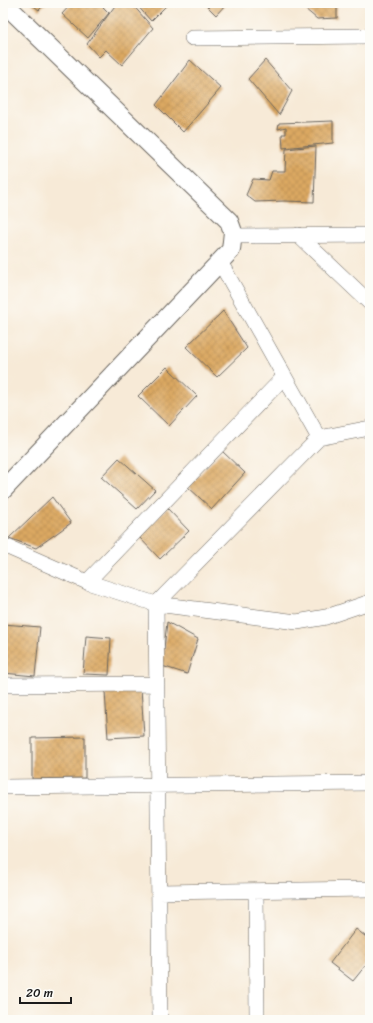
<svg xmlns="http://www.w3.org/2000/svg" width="373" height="1023" font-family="Sriracha,sans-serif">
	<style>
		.building { fill: url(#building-cross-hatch) }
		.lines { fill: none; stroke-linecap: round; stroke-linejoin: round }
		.minor-casing { stroke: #69645d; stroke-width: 16 }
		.tertiary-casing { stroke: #69645d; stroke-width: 20 }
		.minor { stroke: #fff; stroke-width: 15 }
		.tertiary { stroke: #fff; stroke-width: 18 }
	</style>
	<defs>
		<pattern id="building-cross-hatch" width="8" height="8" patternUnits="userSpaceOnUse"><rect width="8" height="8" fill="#dba862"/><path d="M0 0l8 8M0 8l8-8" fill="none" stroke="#bb9054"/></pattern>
	</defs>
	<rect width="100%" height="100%" fill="#fdfcf7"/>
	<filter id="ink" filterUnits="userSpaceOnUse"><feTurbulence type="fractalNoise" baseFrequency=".025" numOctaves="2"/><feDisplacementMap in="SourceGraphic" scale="8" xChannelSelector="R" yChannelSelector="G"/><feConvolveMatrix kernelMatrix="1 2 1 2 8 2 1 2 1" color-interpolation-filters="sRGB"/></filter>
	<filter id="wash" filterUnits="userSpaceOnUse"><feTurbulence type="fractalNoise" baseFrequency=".012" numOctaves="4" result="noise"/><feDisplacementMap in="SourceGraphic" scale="16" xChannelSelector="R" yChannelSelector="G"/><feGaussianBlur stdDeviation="0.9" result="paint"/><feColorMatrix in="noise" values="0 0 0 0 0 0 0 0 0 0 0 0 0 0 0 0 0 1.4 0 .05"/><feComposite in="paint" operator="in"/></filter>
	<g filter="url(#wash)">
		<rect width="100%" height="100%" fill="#f7ead7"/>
		<g id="blocks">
			<path class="building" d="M 30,3 L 46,3 L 39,10 Z
				M 72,3 L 107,3 L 103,7 L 109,13 L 88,38 L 62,14 Z
				M 117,3 L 131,3 L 153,28 L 122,65 L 106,50 L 99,57 L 87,44 Z
				M 135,3 L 169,3 L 151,21 Z
				M 204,3 L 227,3 L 216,15 Z
				M 298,3 L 337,3 L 337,18 L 317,19 Z
				M 190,60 L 221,88 L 183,132 L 156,105 Z
				M 265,60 L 292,91 L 279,115 L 248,79 Z
				M 333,121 L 333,143 L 283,148 L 282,134 L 286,134 L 286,127 L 278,129 L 279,123 Z
				M 316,146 L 314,202 L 284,201 L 255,202 L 246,195 L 253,179 L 269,180 L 272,171 L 285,171 L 286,149 Z
				M 223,311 L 247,348 L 217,377 L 186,347 Z
				M 167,367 L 197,396 L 169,426 L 138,396 Z
				M 222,451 L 245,473 L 212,509 L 188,487 Z
				M 119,458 L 155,490 L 137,509 L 101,477 Z
				M 52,497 L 71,523 L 36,548 L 9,538 Z
				M 167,508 L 189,531 L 160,559 L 138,536 Z
				M 167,622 L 198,639 L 187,674 L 162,666 Z
				M 3,624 L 40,627 L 35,676 L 3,673 Z
				M 86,636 L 111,638 L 109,675 L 83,674 Z
				M 141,688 L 144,736 L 108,738 L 105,691 Z
				M 85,737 L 85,778 L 32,779 L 32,738 Z
				M 356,929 L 370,940 L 370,960 L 353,981 L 330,963 Z"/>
		</g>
	</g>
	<g filter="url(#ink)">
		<use href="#blocks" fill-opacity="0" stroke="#69645d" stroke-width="1"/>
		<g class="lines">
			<defs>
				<path id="minor" d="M 192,38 L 370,36
					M 298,235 L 370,303
					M 233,236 L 370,235
					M 220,262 L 319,438
					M 3,545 L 87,582 L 156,604 L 297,622 L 326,617 L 370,602
					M 87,582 L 284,377
					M 3,685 L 157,684
					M 3,787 L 370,783
					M 256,891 L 257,1020
					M 159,892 L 370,889
					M 160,1020 L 156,604 L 319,438 L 370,428"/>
				<path id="tertiary" d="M 3,490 L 231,250 L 233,232 L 229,221 L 4,3"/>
			</defs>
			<use href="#minor" class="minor-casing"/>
			<use href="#tertiary" class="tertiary-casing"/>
			<use href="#minor" class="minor"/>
			<use href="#tertiary" class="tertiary"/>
		</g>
	</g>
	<rect width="373" height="1023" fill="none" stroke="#fdfcf7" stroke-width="16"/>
	<path d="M20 997v6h51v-6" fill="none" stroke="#1c1c1c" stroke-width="2"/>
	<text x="26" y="997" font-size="12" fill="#1c1c1c" stroke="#fdfcf7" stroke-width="3" paint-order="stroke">20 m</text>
</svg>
